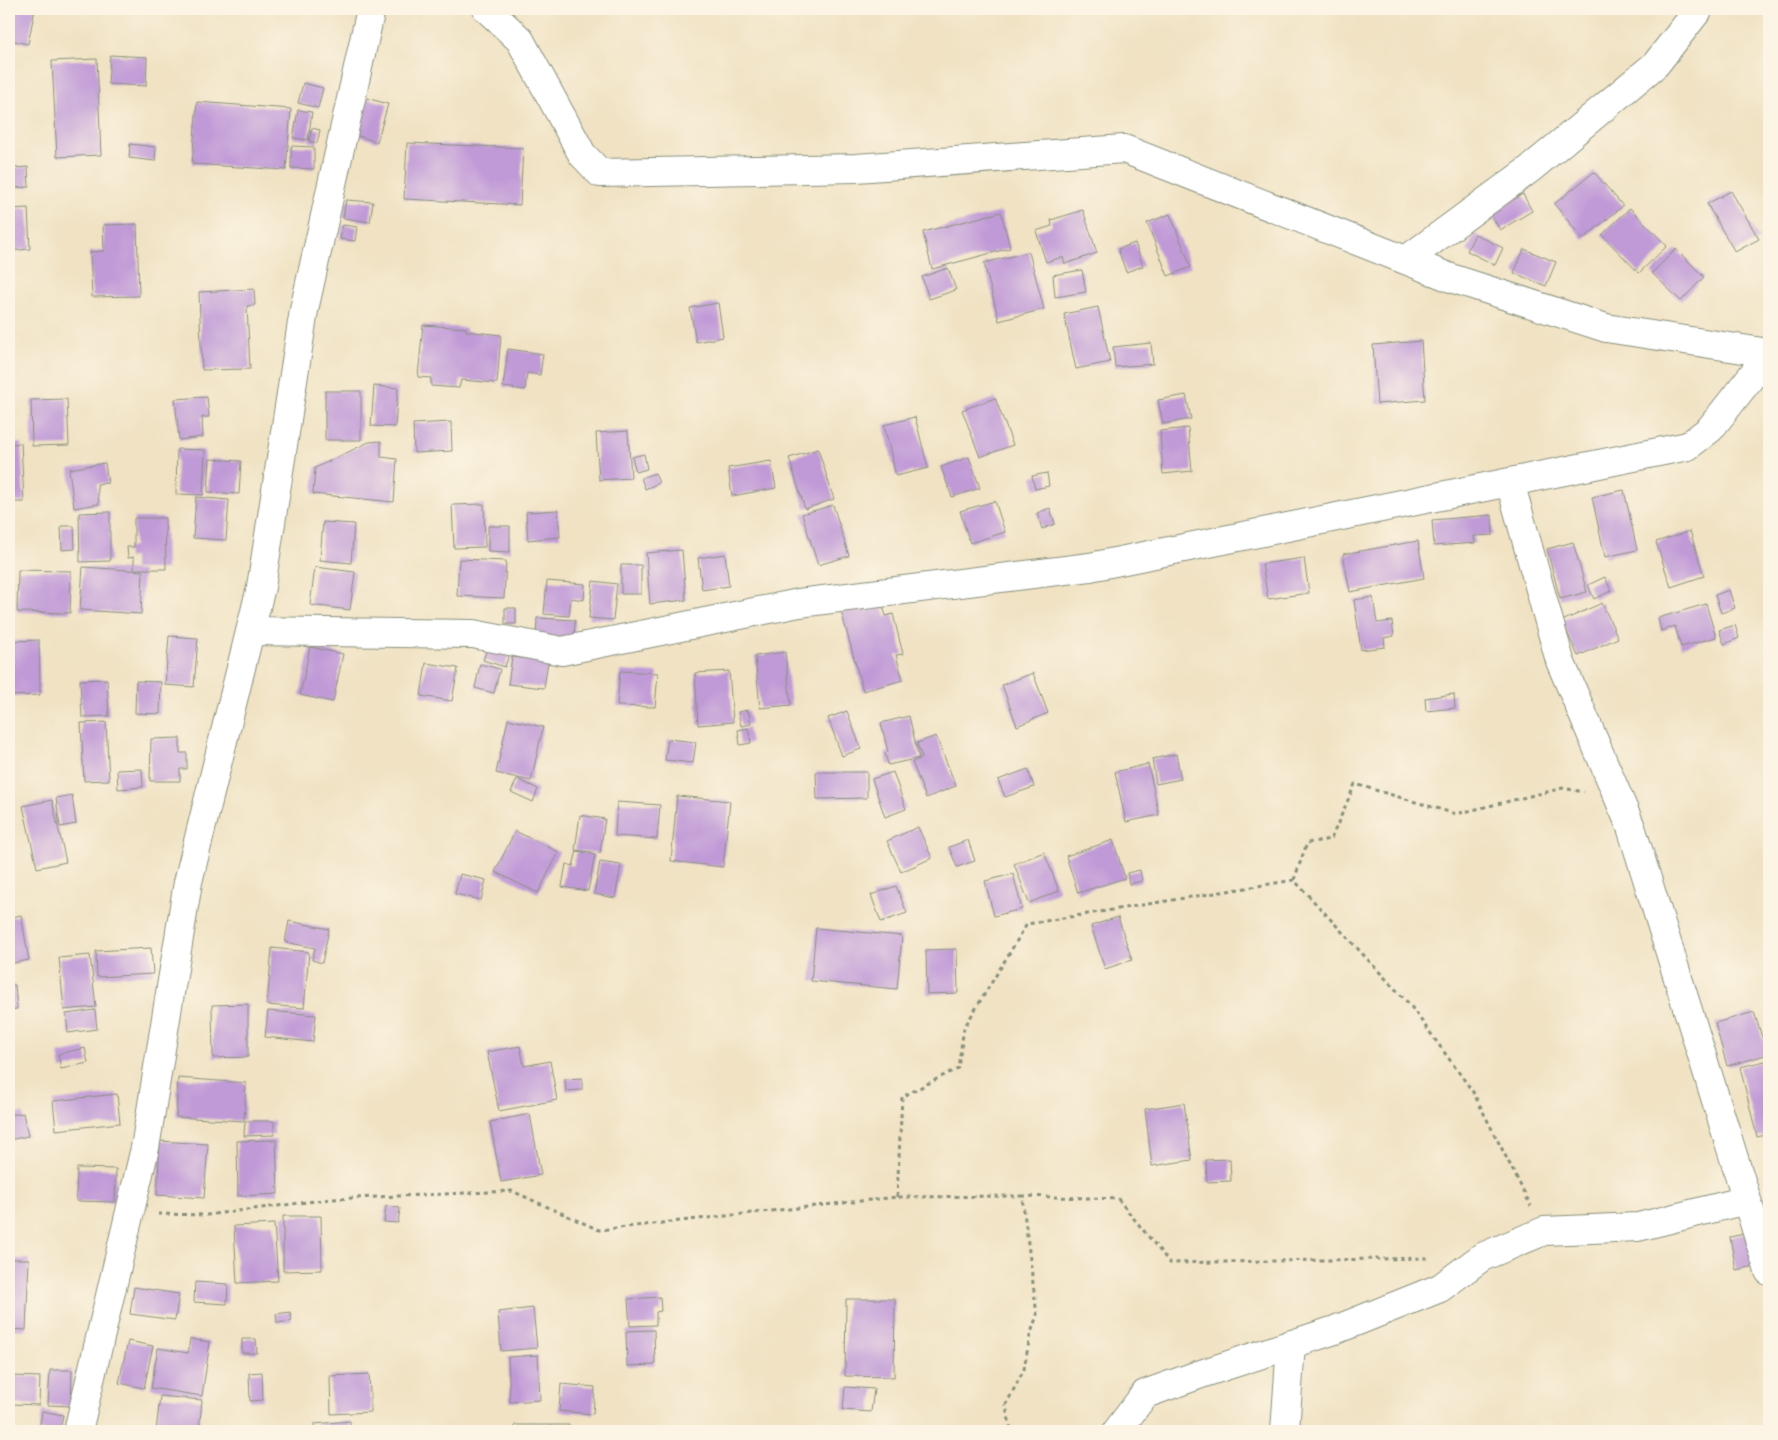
<svg xmlns="http://www.w3.org/2000/svg" width="1778" height="1440" font-family="Vollkorn,serif">
	<style>
		.building { fill: #c09ad7 }
		.lines { fill: none; stroke-linecap: round; stroke-linejoin: round }
		.minor-casing { stroke: #88907c; stroke-width: 30 }
		.path { stroke: #88907c; stroke-width: 3; stroke-dasharray: 4 4; stroke-linecap: butt }
		.minor { stroke: #fff; stroke-width: 28 }
	</style>
	<rect width="100%" height="100%" fill="#fcf5e5"/>
	<filter id="ink" filterUnits="userSpaceOnUse"><feTurbulence type="fractalNoise" baseFrequency=".02" numOctaves="2"/><feDisplacementMap in="SourceGraphic" scale="10" xChannelSelector="R" yChannelSelector="G"/><feConvolveMatrix kernelMatrix="1 2 1 2 8 2 1 2 1" color-interpolation-filters="sRGB"/></filter>
	<filter id="wash" filterUnits="userSpaceOnUse"><feTurbulence type="fractalNoise" baseFrequency=".0096" numOctaves="4" result="noise"/><feDisplacementMap in="SourceGraphic" scale="20" xChannelSelector="R" yChannelSelector="G"/><feGaussianBlur stdDeviation="1.12" result="paint"/><feColorMatrix in="noise" values="0 0 0 0 0 0 0 0 0 0 0 0 0 0 0 0 0 1.4 0 .05"/><feComposite in="paint" operator="in"/></filter>
	<g filter="url(#wash)">
		<rect width="100%" height="100%" fill="#f0e2c3"/>
		<g id="blocks">
			<path class="building" d="M 9,9 L 35,9 L 28,44 L 9,40 Z
				M 110,55 L 147,57 L 146,86 L 108,84 Z
				M 97,59 L 101,155 L 57,157 L 52,61 Z
				M 303,83 L 323,88 L 318,108 L 298,103 Z
				M 366,98 L 388,104 L 377,142 L 355,135 Z
				M 197,102 L 291,109 L 286,170 L 192,164 Z
				M 298,110 L 312,112 L 308,140 L 293,138 Z
				M 312,128 L 320,130 L 317,143 L 309,141 Z
				M 407,143 L 523,148 L 520,205 L 404,199 Z
				M 130,144 L 156,147 L 155,161 L 129,158 Z
				M 291,146 L 314,147 L 314,169 L 291,168 Z
				M 28,167 L 29,187 L 14,188 L 14,168 Z
				M 1594,172 L 1623,206 L 1583,239 L 1554,204 Z
				M 1731,191 L 1759,239 L 1735,252 L 1707,204 Z
				M 1523,194 L 1532,211 L 1500,230 L 1490,213 Z
				M 346,200 L 373,202 L 370,222 L 343,218 Z
				M 28,208 L 30,249 L 9,251 L 9,209 Z
				M 1630,208 L 1667,246 L 1639,273 L 1602,235 Z
				M 1083,210 L 1097,253 L 1065,264 L 1063,257 L 1046,262 L 1036,231 L 1052,226 L 1051,220 Z
				M 1001,212 L 1010,248 L 932,269 L 923,232 Z
				M 1170,214 L 1191,267 L 1168,276 L 1147,223 Z
				M 137,224 L 139,296 L 92,297 L 90,252 L 104,251 L 103,225 Z
				M 343,225 L 357,227 L 355,241 L 340,239 Z
				M 1475,234 L 1503,248 L 1495,265 L 1467,251 Z
				M 1135,243 L 1143,266 L 1126,272 L 1118,249 Z
				M 1524,249 L 1556,262 L 1546,286 L 1514,273 Z
				M 1676,249 L 1704,277 L 1681,301 L 1652,273 Z
				M 1029,252 L 1044,309 L 999,321 L 984,263 Z
				M 948,268 L 956,290 L 929,299 L 922,277 Z
				M 1082,270 L 1086,292 L 1055,297 L 1053,275 Z
				M 254,289 L 255,305 L 247,306 L 250,369 L 202,370 L 199,292 Z
				M 718,303 L 723,337 L 696,342 L 690,308 Z
				M 1098,307 L 1110,362 L 1076,369 L 1064,314 Z
				M 423,325 L 466,328 L 466,331 L 501,335 L 497,383 L 461,380 L 459,388 L 431,386 L 431,378 L 418,377 Z
				M 1421,341 L 1425,400 L 1377,404 L 1373,345 Z
				M 1151,343 L 1153,364 L 1115,367 L 1113,347 Z
				M 508,349 L 543,354 L 540,375 L 527,373 L 525,390 L 503,387 Z
				M 374,386 L 398,388 L 395,427 L 371,426 Z
				M 325,391 L 361,391 L 361,440 L 325,440 Z
				M 1186,395 L 1191,419 L 1163,424 L 1158,400 Z
				M 207,397 L 209,417 L 202,417 L 203,437 L 179,440 L 175,399 Z
				M 995,398 L 1013,445 L 980,457 L 962,410 Z
				M 67,399 L 69,445 L 32,446 L 31,400 Z
				M 915,417 L 928,468 L 896,476 L 884,425 Z
				M 451,422 L 452,451 L 414,453 L 413,424 Z
				M 1188,428 L 1192,471 L 1163,474 L 1160,431 Z
				M 628,431 L 631,478 L 599,480 L 596,433 Z
				M 381,441 L 381,457 L 397,459 L 394,502 L 313,494 L 315,468 L 369,442 Z
				M 21,443 L 24,502 L 9,502 L 9,444 Z
				M 177,449 L 205,450 L 203,495 L 176,494 Z
				M 818,449 L 834,499 L 805,509 L 789,458 Z
				M 644,454 L 647,469 L 636,472 L 632,457 Z
				M 969,457 L 980,488 L 952,497 L 941,467 Z
				M 210,459 L 241,461 L 239,494 L 208,492 Z
				M 771,461 L 776,488 L 732,496 L 728,468 Z
				M 105,463 L 108,483 L 97,484 L 99,504 L 74,508 L 69,469 Z
				M 655,473 L 659,483 L 645,489 L 641,478 Z
				M 1047,473 L 1049,486 L 1035,489 L 1032,476 Z
				M 1624,490 L 1637,550 L 1605,557 L 1592,497 Z
				M 196,497 L 229,500 L 226,540 L 193,538 Z
				M 995,501 L 1005,532 L 970,543 L 960,511 Z
				M 484,504 L 485,547 L 454,548 L 452,505 Z
				M 833,505 L 849,556 L 818,565 L 802,514 Z
				M 1050,508 L 1055,524 L 1042,529 L 1037,513 Z
				M 558,510 L 560,537 L 528,540 L 526,512 Z
				M 110,512 L 110,561 L 80,562 L 79,513 Z
				M 1492,515 L 1493,535 L 1474,536 L 1475,543 L 1434,546 L 1432,520 Z
				M 134,518 L 165,518 L 166,569 L 134,569 L 134,557 L 128,558 L 127,547 L 134,547 Z
				M 323,522 L 354,524 L 351,563 L 320,560 Z
				M 61,526 L 74,526 L 75,549 L 62,550 Z
				M 488,526 L 510,526 L 510,552 L 488,551 Z
				M 1690,531 L 1704,576 L 1671,587 L 1656,542 Z
				M 1418,541 L 1424,578 L 1350,592 L 1343,554 Z
				M 1573,542 L 1587,592 L 1560,599 L 1547,549 Z
				M 682,550 L 686,600 L 650,604 L 646,553 Z
				M 725,554 L 729,586 L 702,590 L 698,558 Z
				M 1304,558 L 1309,593 L 1268,599 L 1262,564 Z
				M 459,559 L 506,561 L 504,598 L 457,596 Z
				M 621,565 L 641,565 L 641,594 L 621,594 Z
				M 83,567 L 143,571 L 141,614 L 80,610 Z
				M 315,567 L 355,572 L 350,610 L 310,605 Z
				M 18,570 L 71,571 L 70,613 L 17,612 Z
				M 1605,577 L 1611,591 L 1594,599 L 1588,585 Z
				M 547,581 L 585,584 L 584,600 L 571,598 L 569,616 L 544,614 Z
				M 593,581 L 617,584 L 613,620 L 589,618 Z
				M 1729,590 L 1735,608 L 1721,613 L 1715,595 Z
				M 1373,597 L 1377,623 L 1392,621 L 1394,636 L 1384,638 L 1385,647 L 1361,650 L 1354,600 Z
				M 881,600 L 886,616 L 893,614 L 903,654 L 896,655 L 903,680 L 863,691 L 841,611 Z
				M 1602,603 L 1618,638 L 1578,656 L 1562,621 Z
				M 1706,604 L 1716,637 L 1681,647 L 1675,626 L 1661,631 L 1658,618 Z
				M 505,608 L 516,608 L 516,624 L 505,624 Z
				M 537,618 L 575,620 L 574,641 L 536,639 Z
				M 1735,625 L 1739,638 L 1724,644 L 1719,630 Z
				M 169,636 L 198,638 L 194,687 L 165,685 Z
				M 39,640 L 40,695 L 9,696 L 9,641 Z
				M 489,644 L 510,651 L 505,667 L 483,660 Z
				M 310,647 L 343,654 L 333,702 L 300,695 Z
				M 785,652 L 791,705 L 760,708 L 755,656 Z
				M 512,657 L 548,661 L 544,688 L 508,684 Z
				M 426,663 L 458,668 L 452,701 L 421,696 Z
				M 480,664 L 500,669 L 494,693 L 475,688 Z
				M 620,671 L 658,673 L 655,707 L 617,706 Z
				M 729,671 L 733,722 L 698,725 L 695,673 Z
				M 1033,673 L 1048,713 L 1017,726 L 1002,685 Z
				M 107,679 L 109,716 L 82,717 L 80,680 Z
				M 136,681 L 161,682 L 160,714 L 135,713 Z
				M 1454,694 L 1455,708 L 1426,711 L 1425,698 Z
				M 748,710 L 751,724 L 741,726 L 738,712 Z
				M 847,711 L 861,749 L 842,756 L 828,718 Z
				M 909,716 L 919,758 L 888,765 L 885,753 L 888,752 L 881,723 Z
				M 508,719 L 543,727 L 531,781 L 496,773 Z
				M 106,722 L 109,780 L 84,781 L 81,723 Z
				M 748,728 L 751,743 L 740,745 L 738,730 Z
				M 936,736 L 956,786 L 926,798 L 912,762 L 922,758 L 917,743 Z
				M 180,738 L 180,753 L 187,753 L 187,769 L 180,769 L 180,781 L 150,781 L 151,739 Z
				M 668,739 L 696,742 L 693,763 L 665,760 Z
				M 1176,754 L 1181,779 L 1156,784 L 1152,759 Z
				M 1148,764 L 1159,815 L 1126,822 L 1115,772 Z
				M 142,769 L 143,787 L 118,789 L 117,770 Z
				M 1028,769 L 1034,787 L 1005,797 L 998,780 Z
				M 816,772 L 867,772 L 867,798 L 817,799 Z
				M 893,772 L 906,809 L 885,817 L 872,779 Z
				M 517,779 L 538,789 L 533,802 L 511,792 Z
				M 72,795 L 76,824 L 60,827 L 56,798 Z
				M 677,796 L 730,801 L 723,867 L 671,861 Z
				M 52,800 L 66,862 L 37,868 L 23,806 Z
				M 617,802 L 660,805 L 657,839 L 615,836 Z
				M 580,815 L 605,819 L 600,853 L 575,850 Z
				M 918,827 L 932,858 L 901,872 L 887,841 Z
				M 515,831 L 559,852 L 538,893 L 495,872 Z
				M 968,840 L 975,861 L 957,867 L 949,847 Z
				M 1113,840 L 1125,878 L 1078,893 L 1066,856 Z
				M 577,851 L 595,855 L 588,891 L 562,887 L 566,864 L 573,866 Z
				M 1044,852 L 1059,891 L 1029,903 L 1014,864 Z
				M 600,862 L 621,865 L 615,898 L 594,894 Z
				M 1140,870 L 1142,881 L 1129,884 L 1127,873 Z
				M 460,874 L 486,880 L 481,900 L 455,894 Z
				M 1013,874 L 1022,909 L 994,916 L 985,881 Z
				M 896,886 L 907,913 L 881,922 L 871,895 Z
				M 21,915 L 29,960 L 9,964 L 9,918 Z
				M 1118,917 L 1132,960 L 1105,969 L 1091,926 Z
				M 289,921 L 329,929 L 322,963 L 312,960 L 315,948 L 285,942 Z
				M 816,928 L 902,936 L 897,989 L 811,981 Z
				M 151,948 L 153,974 L 97,977 L 96,951 Z
				M 272,948 L 309,952 L 304,1008 L 267,1005 Z
				M 957,949 L 958,993 L 927,994 L 926,950 Z
				M 90,955 L 96,1007 L 64,1010 L 59,958 Z
				M 9,985 L 15,985 L 17,1009 L 9,1010 Z
				M 248,1004 L 248,1057 L 213,1058 L 212,1005 Z
				M 95,1010 L 97,1029 L 68,1033 L 66,1014 Z
				M 268,1011 L 316,1015 L 313,1042 L 265,1037 Z
				M 1754,1012 L 1763,1040 L 1769,1038 L 1769,1054 L 1727,1066 L 1715,1023 Z
				M 520,1046 L 524,1066 L 550,1061 L 557,1100 L 499,1111 L 487,1052 Z
				M 85,1048 L 88,1063 L 61,1069 L 58,1054 Z
				M 1769,1060 L 1769,1134 L 1757,1137 L 1740,1067 Z
				M 178,1078 L 246,1083 L 244,1121 L 176,1117 Z
				M 582,1078 L 582,1090 L 566,1091 L 565,1079 Z
				M 117,1094 L 120,1123 L 56,1130 L 53,1101 Z
				M 1184,1103 L 1192,1160 L 1152,1166 L 1145,1109 Z
				M 23,1113 L 28,1136 L 9,1140 L 9,1115 Z
				M 530,1114 L 541,1175 L 501,1182 L 490,1122 Z
				M 245,1121 L 274,1121 L 274,1135 L 244,1136 Z
				M 276,1140 L 278,1194 L 238,1196 L 237,1141 Z
				M 160,1141 L 208,1144 L 204,1198 L 157,1195 Z
				M 1230,1159 L 1231,1181 L 1207,1182 L 1206,1160 Z
				M 77,1168 L 116,1169 L 115,1202 L 76,1201 Z
				M 386,1206 L 400,1208 L 398,1223 L 384,1222 Z
				M 283,1216 L 321,1216 L 322,1270 L 283,1271 Z
				M 274,1224 L 278,1281 L 237,1283 L 234,1226 Z
				M 1749,1233 L 1756,1266 L 1736,1270 L 1730,1237 Z
				M 9,1259 L 29,1259 L 26,1330 L 9,1329 Z
				M 195,1282 L 228,1284 L 227,1304 L 194,1302 Z
				M 134,1287 L 179,1294 L 175,1320 L 130,1314 Z
				M 660,1297 L 661,1311 L 656,1312 L 656,1325 L 630,1326 L 628,1299 Z
				M 846,1299 L 895,1299 L 894,1377 L 845,1376 Z
				M 533,1308 L 537,1348 L 501,1351 L 498,1312 Z
				M 290,1312 L 292,1321 L 277,1323 L 276,1314 Z
				M 654,1330 L 655,1365 L 627,1366 L 626,1331 Z
				M 190,1339 L 210,1342 L 202,1396 L 151,1388 L 158,1348 L 188,1353 Z
				M 242,1339 L 256,1339 L 257,1353 L 242,1353 Z
				M 128,1341 L 153,1346 L 144,1388 L 119,1383 Z
				M 538,1355 L 540,1400 L 510,1402 L 508,1357 Z
				M 50,1370 L 72,1370 L 71,1406 L 48,1405 Z
				M 262,1372 L 263,1400 L 250,1401 L 249,1373 Z
				M 369,1374 L 371,1412 L 331,1414 L 330,1376 Z
				M 12,1376 L 40,1377 L 39,1405 L 11,1404 Z
				M 561,1384 L 595,1387 L 593,1414 L 559,1411 Z
				M 845,1387 L 874,1389 L 871,1412 L 843,1410 Z
				M 160,1396 L 202,1400 L 199,1431 L 156,1431 Z
				M 42,1411 L 63,1415 L 60,1431 L 39,1431 Z
				M 350,1421 L 350,1431 L 315,1431 L 314,1424 Z
				M 515,1425 L 569,1425 L 569,1431 L 515,1431 Z"/>
		</g>
	</g>
	<g filter="url(#ink)">
		<use href="#blocks" fill-opacity="0" stroke="#88907c" stroke-width="1"/>
		<g class="lines">
			<defs>
				<path id="minor" d="M 487,9 L 520,40 L 582,154 L 600,173 L 856,168 L 1124,149 L 1451,278 L 1606,328 L 1769,353
					M 1406,260 L 1530,169 L 1656,64 L 1699,9
					M 1510,482 L 1560,661 L 1631,827 L 1769,1271
					M 250,631 L 473,634 L 562,651 L 799,603 L 1090,567 L 1688,446 L 1710,429 L 1769,354
					M 78,1431 L 145,1148 L 188,882 L 261,587 L 304,310 L 371,9
					M 1117,1431 L 1145,1394 L 1201,1374 L 1335,1330 L 1440,1288 L 1482,1257 L 1544,1231 L 1638,1227 L 1747,1200
					M 1285,1431 L 1291,1344"/>
			</defs>
			<use href="#minor" class="minor-casing"/>
			<path class="path" d="M 1294,880 L 1307,843 L 1331,839 L 1355,784 L 1456,814 L 1563,788 L 1584,792
				M 1022,1196 L 1118,1199 L 1170,1263 L 1429,1258
				M 897,1197 L 902,1097 L 958,1068 L 964,1028 L 1027,924 L 1294,880 L 1410,1005 L 1473,1092 L 1531,1206
				M 158,1214 L 207,1215 L 331,1199 L 512,1191 L 599,1230 L 897,1197 L 1022,1196 L 1037,1315 L 1030,1336 L 1024,1369 L 1006,1405 L 1011,1431"/>
			<use href="#minor" class="minor"/>
		</g>
	</g>
	<rect width="1778" height="1440" fill="none" stroke="#fcf5e5" stroke-width="30"/>
</svg>
